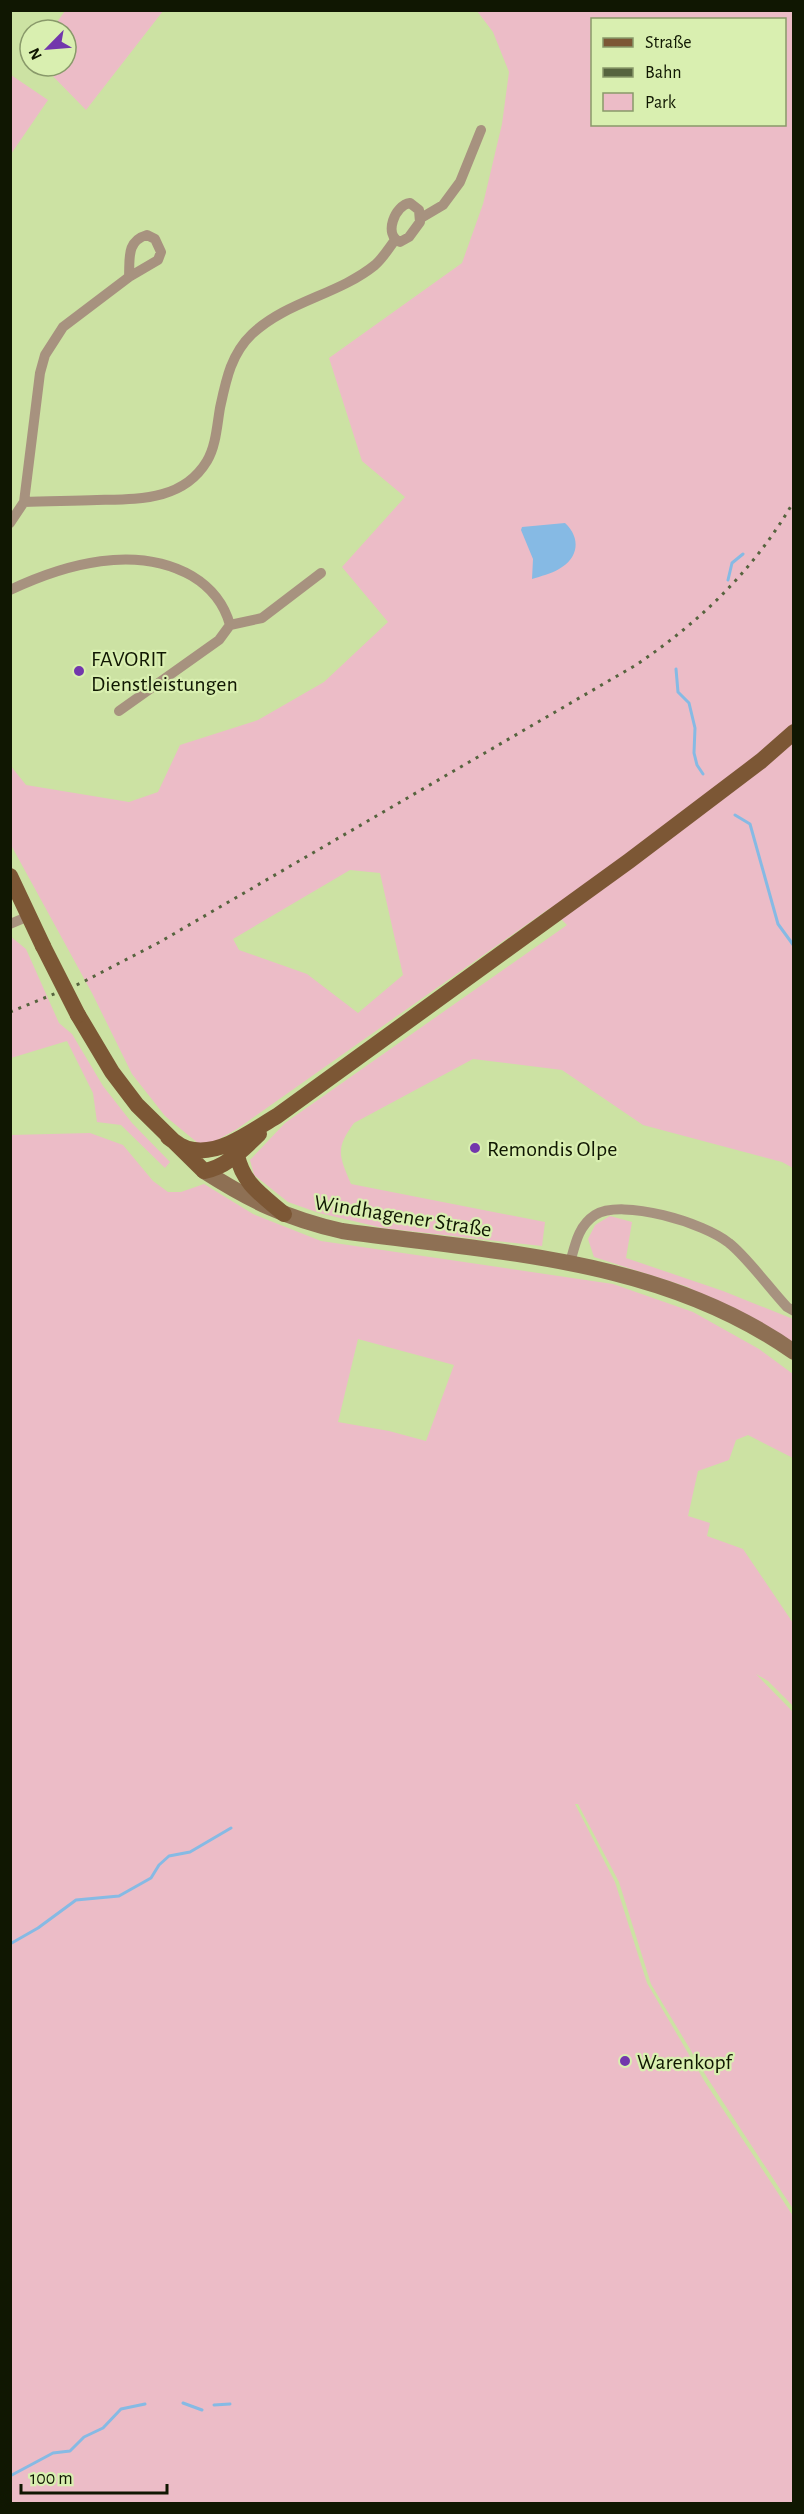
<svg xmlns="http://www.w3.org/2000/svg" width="804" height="2514" font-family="'Alegreya Sans',sans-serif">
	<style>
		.green { fill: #ecbcc7; fill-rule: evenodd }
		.water { fill: #86bae4 }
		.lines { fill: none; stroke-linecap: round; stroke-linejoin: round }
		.stream { stroke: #86bae4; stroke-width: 3 }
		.minor { stroke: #a7927f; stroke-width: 10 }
		.secondary { stroke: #8e7054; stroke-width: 16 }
		.primary { stroke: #7c5735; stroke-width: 16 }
		.rail { stroke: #56633e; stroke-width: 3; stroke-dasharray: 3 6; stroke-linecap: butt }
		.primary-bridge { stroke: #7c5735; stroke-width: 16 }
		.poi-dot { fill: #7237ac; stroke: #d9efb0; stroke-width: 2 }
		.labels { text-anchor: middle; stroke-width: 4.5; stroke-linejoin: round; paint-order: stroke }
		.poi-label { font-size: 22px; fill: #101702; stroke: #d9efb0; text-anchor: start }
		.street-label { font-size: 22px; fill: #101702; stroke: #d9efb0 }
	</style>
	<rect width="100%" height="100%" fill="#cce2a3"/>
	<path class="green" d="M 65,11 L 163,11 L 86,110 L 43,66 L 66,66 L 66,30 L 51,30 Z
		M 477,11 L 793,11 L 793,1168 L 782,1162 L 643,1125 L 562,1070 L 473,1059 L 354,1123 C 335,1149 339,1155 351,1184 L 545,1222 L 542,1246 L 383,1228 L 319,1213 L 288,1202 L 254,1175 L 250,1160 L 285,1123 L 567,925 L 550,908 L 237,1129 L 210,1144 L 199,1144 L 165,1116 L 132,1074 L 92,993 L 11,845 L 10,765 L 26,785 L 129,802 L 158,792 L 180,745 L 258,720 L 324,682 L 388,622 L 342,567 L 405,497 L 362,461 L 329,358 L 462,263 L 483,204 L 502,124 L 509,72 L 493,32 ZM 592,20 L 784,20 L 784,124 L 592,124 ZM 350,870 L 380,873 L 403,975 L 358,1013 L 307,974 L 239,950 L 233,939 Z
		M 11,75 L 48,100 L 11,154 Z
		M 10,936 L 26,949 L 59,1023 L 72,1034 L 103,1086 L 132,1123 L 170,1162 L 165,1168 L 121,1125 L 97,1122 L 93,1093 L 67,1041 L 11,1058 Z
		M 90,1133 L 123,1145 L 153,1181 L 168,1192 L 181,1192 L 204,1184 L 253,1214 L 321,1241 L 613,1284 L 693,1312 L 759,1349 L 793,1374 L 793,1458 L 748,1435 L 736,1440 L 729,1460 L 698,1471 L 688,1516 L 710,1523 L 707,1536 L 743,1549 L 793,1623 L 793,1706 L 768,1681 L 756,1674 L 793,1712 L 793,2209 L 708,2079 L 651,1984 L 619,1882 L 578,1804 L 575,1804 L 615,1882 L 647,1983 L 705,2082 L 793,2216 L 793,2503 L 11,2503 L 11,1135 ZM 358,1339 L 454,1365 L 426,1441 L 389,1431 L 338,1422 Z
		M 610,1216 L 632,1222 L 626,1258 L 723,1291 L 793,1319 L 793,1346 L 688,1287 L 594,1257 L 588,1239 L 595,1225 Z"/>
	<path class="water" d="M 565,523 C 581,538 579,558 559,569 C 551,574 541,576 532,579 L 533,559 L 521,530 L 522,527 Z"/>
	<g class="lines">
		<path class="stream" d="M 728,580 L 732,563 L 743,554
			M 676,669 L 678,692 L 689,703 L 695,728 L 694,753 L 697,765 L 703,774
			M 735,815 L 750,824 L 778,924 L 794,946
			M 10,1944 L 38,1928 L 76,1900 L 119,1896 L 151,1878 L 159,1865 L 169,1856 L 190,1852 L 231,1828
			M 183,2403 L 202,2410
			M 214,2405 L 230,2404
			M 10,2476 L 53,2453 L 70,2451 L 84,2437 L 103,2428 L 121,2409 L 145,2404"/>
		<path class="minor" d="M 410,203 L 419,210 L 420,222 L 409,237 L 400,242 C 383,235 395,205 410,203 Z
			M 421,218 L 443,205 L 460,182 L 481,130
			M 24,502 C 48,501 72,501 97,500 C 138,499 183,501 207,461 C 216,446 217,425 220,408 C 226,380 231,354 252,334 C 287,301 338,295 375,265 C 383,258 389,248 395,240
			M 10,523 L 24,502 L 40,373 L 45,355 L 63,327 L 129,277 L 158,260 L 161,252 L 155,239 L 147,235 C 126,241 130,259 129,277
			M 10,590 C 65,564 136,544 192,576 C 212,588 224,603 230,625 L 219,640 L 119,711
			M 230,625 L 262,618 L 321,573
			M 10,924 L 29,916
			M 570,1263 C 575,1245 578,1226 595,1215 C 622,1198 705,1223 729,1243 C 747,1257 770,1289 787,1307 L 794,1311"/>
		<path class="secondary" d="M 204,1171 C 251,1201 288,1219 342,1231 C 498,1253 661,1258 794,1352"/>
		<path class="primary" d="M 10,876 L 43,946
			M 78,1015 L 112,1072 L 137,1105 L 204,1171
			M 168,1137 C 176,1143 184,1149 194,1150 C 223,1154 253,1130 277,1116 L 629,861 L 761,761 L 794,732
			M 237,1155 C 243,1184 262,1195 284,1214
			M 204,1171 C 227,1167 243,1149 259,1134"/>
		<path class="rail" d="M 10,1012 L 81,983 L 158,943 L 636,665 C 701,621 754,570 794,501"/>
		<path class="primary-bridge" d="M 43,946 L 78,1015"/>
	</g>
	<g class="poi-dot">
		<circle cx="79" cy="671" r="6"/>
		<circle cx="475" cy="1148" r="6"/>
		<circle cx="625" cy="2061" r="6"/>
	</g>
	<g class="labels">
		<g class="poi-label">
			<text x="91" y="666">FAVORIT<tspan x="91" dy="25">Dienstleistungen</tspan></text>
			<text x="487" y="1156">Remondis Olpe</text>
			<text x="637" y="2069">Warenkopf</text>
		</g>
		<g class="street-label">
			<text transform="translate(403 1215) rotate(9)" y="8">Windhagener Straße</text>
		</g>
	</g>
	<rect width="804" height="2514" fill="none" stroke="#101702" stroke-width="24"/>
	<rect x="591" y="18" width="195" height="108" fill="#d9efb0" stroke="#89996a" stroke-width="1.5"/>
	<rect x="603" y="38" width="30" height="9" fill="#7c5735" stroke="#89996a" stroke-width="1.5"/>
	<text x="645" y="48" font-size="18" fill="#101702">Straße</text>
	<rect x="603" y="68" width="30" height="9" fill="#56633e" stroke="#89996a" stroke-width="1.5"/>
	<text x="645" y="78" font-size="18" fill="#101702">Bahn</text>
	<rect x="603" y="93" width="30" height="18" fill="#ecbcc7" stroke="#89996a" stroke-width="1.5"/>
	<text x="645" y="108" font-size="18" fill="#101702">Park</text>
	<g transform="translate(48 48) rotate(245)"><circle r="28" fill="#d9efb0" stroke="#89996a" stroke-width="1.5"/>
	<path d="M0-4.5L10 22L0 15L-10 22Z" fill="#7237ac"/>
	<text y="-9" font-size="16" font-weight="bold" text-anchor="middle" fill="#101702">N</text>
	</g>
	<path d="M21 2484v9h146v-9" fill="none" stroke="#101702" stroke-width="3"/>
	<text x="30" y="2484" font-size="18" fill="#101702" stroke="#d9efb0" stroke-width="4.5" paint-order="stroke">100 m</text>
</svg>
